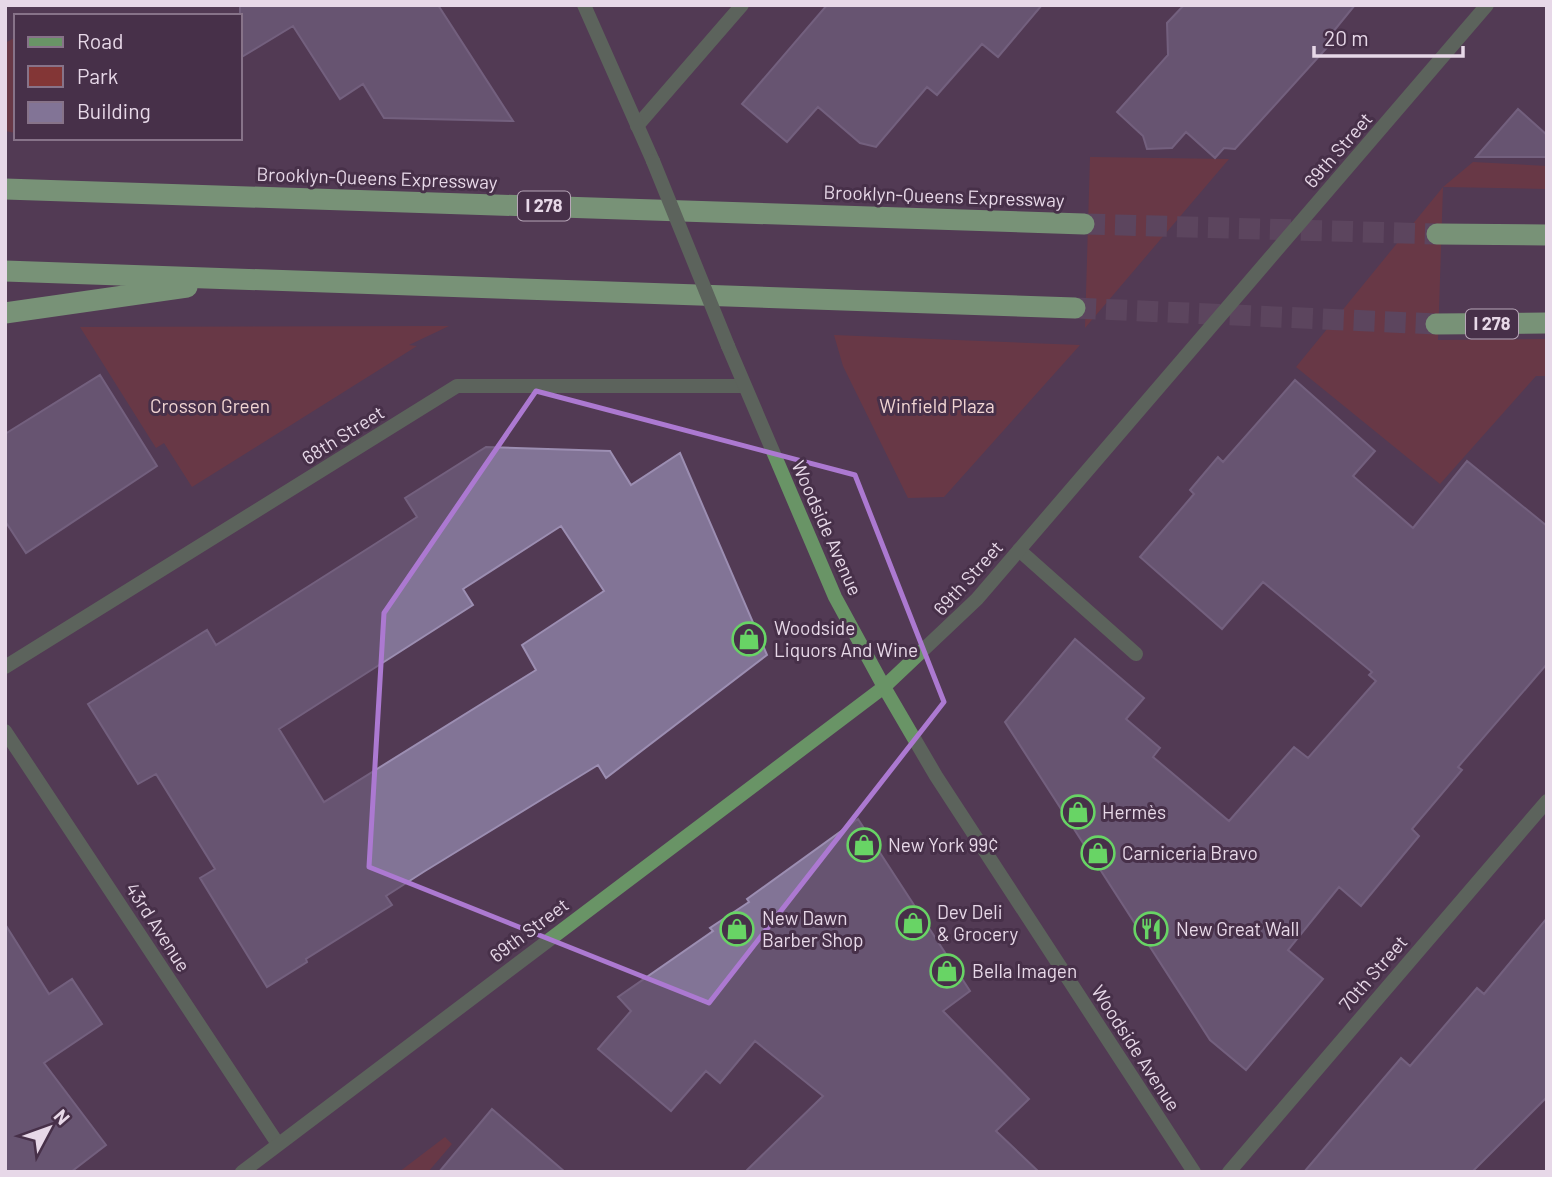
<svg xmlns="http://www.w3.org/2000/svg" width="1552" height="1177" font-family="Barlow,sans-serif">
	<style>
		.green { fill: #833636 }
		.building { fill: #827496; stroke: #9c8eb2; stroke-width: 2; fill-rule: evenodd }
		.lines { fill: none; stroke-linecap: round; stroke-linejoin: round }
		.motorway-tunnel { stroke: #68526a; stroke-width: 21; stroke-dasharray: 21 10; stroke-linecap: butt }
		.service { stroke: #699466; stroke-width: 14 }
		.minor { stroke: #699466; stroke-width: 14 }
		.tertiary { stroke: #699466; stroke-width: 14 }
		.motorway { stroke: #a6fca2; stroke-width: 21 }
		.tertiary-bridge { stroke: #699466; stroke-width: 14 }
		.marked { fill: none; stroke: #ac79d1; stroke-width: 5; stroke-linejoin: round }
		.labels { text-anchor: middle; stroke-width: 6; stroke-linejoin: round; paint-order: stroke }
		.shield { fill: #473049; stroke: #b7a6b8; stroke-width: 2 }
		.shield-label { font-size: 18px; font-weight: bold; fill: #e7d8e8 }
		.street-label { font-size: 19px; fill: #e7d8e8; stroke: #473049 }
		.park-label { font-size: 19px; fill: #f1d5d3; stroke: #473049 }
		.poi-label { font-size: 19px; fill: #e7d8e8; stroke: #473049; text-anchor: start }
	</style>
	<rect width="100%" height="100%" fill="#523a54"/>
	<path class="green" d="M 16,37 L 16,133 L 5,131 L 5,43 Z
		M 1090,157 L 1229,159 L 1085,328 Z
		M 1473,162 L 1547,166 L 1547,189 L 1443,187 L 1438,340 L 1547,339 L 1547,376 L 1536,376 L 1440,484 L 1296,367 L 1443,187 Z
		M 449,326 L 409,345 L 417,346 L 192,487 L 164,443 L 156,448 L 80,327 Z
		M 834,335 L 1080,345 L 944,497 L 908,498 L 843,366 Z
		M 445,1137 L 452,1144 L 428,1172 L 399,1172 Z"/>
	<path class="building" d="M 240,5 L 438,5 L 513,121 L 384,118 L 363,84 L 340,99 L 293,26 L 240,58 Z
		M 827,5 L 1042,5 L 998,57 L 982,44 L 937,95 L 927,87 L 876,147 L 860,143 L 818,107 L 787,142 L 742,104 Z
		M 1184,5 L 1355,5 L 1328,38 L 1332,42 L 1235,149 L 1224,148 L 1215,158 L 1186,132 L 1172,148 L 1147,149 L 1143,136 L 1117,112 L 1168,55 L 1167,23 Z
		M 1518,109 L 1547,135 L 1547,157 L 1476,157 Z
		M 100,375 L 157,466 L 26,553 L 5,521 L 5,434 Z
		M 1295,380 L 1375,451 L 1353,476 L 1413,528 L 1467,461 L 1547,526 L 1547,664 L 1458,767 L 1462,770 L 1412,829 L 1419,836 L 1361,906 L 1339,887 L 1288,950 L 1323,979 L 1246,1070 L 1210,1040 L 1005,722 L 1075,639 L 1144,698 L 1126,719 L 1160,748 L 1153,757 L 1229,821 L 1294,747 L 1308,758 L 1376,681 L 1369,675 L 1372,672 L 1263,582 L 1222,629 L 1140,557 L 1194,494 L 1190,490 L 1218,457 L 1223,462 Z
		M 486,447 L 610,451 L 631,485 L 680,453 L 767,655 L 606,778 L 598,765 L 425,871 L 386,896 L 392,905 L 306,959 L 307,962 L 267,987 L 200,878 L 215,869 L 156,774 L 138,784 L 88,704 L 207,630 L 216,645 L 375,544 L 417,517 L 405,498 ZM 561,526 L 604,591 L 522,645 L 536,670 L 324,802 L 279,729 L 473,605 L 463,589 Z
		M 858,819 L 970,991 L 943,1011 L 1029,1099 L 996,1131 L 1039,1172 L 745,1172 L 823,1096 L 755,1041 L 720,1083 L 706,1071 L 671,1111 L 598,1049 L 631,1011 L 618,997 L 713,931 L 710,928 L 749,902 L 747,899 Z
		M 1547,918 L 1547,1097 L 1472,1172 L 1304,1172 L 1401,1058 L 1410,1066 L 1477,988 L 1484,994 Z
		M 5,924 L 49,994 L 72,979 L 102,1024 L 44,1063 L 106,1145 L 71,1172 L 5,1172 Z
		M 492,1109 L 565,1172 L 439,1172 Z"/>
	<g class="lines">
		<path class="motorway-tunnel" d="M 1084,224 L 1437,234
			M 1075,308 L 1436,324"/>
		<path class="service" d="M 1019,550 L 1136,654"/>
		<path class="minor" d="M 637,126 L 742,5
			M 5,667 L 457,386 L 744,386
			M 5,731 L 278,1144
			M 1229,1172 L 1547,801"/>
		<path class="tertiary" d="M 584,5 L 653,161
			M 728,346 L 835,597 L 884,687 L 936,776 L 1194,1172
			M 242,1172 L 884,687 L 977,599 L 1487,5"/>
		<path class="motorway" d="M 5,189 L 1084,224
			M 1437,234 L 1547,235
			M 5,271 L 1075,308
			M 5,313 L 187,287
			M 1436,324 L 1547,323"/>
		<path class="tertiary-bridge" d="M 653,161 L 728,346"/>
	</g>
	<path d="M0 0H1552V1177H0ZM 536,391 L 855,475 L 944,702 L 709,1003 L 369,867 L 384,613 Z" fill="#523a54" fill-opacity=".55" fill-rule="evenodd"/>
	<path class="marked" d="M 536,391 L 855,475 L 944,702 L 709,1003 L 369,867 L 384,613 Z"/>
	<defs>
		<symbol id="shop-ring" viewBox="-11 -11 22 22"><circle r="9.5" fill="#473049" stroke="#68d465" stroke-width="1.5"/><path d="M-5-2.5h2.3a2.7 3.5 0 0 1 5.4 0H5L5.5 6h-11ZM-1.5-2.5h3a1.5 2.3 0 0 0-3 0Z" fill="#68d465"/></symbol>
		<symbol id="restaurant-ring" viewBox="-11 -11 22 22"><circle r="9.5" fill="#473049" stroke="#68d465" stroke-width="1.5"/><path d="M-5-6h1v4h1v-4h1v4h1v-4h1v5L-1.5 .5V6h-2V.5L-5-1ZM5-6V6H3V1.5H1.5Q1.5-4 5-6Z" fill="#68d465"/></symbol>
	</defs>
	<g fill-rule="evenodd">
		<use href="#shop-ring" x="730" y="620" width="38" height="38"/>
		<use href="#shop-ring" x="1059" y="793" width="38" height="38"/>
		<use href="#shop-ring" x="845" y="826" width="38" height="38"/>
		<use href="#shop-ring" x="1079" y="834" width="38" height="38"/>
		<use href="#shop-ring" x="894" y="904" width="38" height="38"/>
		<use href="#shop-ring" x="718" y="910" width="38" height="38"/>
		<use href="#restaurant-ring" x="1132" y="910" width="38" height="38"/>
		<use href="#shop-ring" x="928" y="952" width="38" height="38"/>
	</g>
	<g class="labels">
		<g class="shield">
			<rect x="518" y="191.5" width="52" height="29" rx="5"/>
			<rect x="1466" y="309.5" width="52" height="29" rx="5"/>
		</g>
		<g class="shield-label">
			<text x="544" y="212">I 278</text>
			<text x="1492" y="330">I 278</text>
		</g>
		<g class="street-label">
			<text transform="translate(1338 150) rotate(-49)" y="7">69th Street</text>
			<text transform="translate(377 178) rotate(2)" y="7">Brooklyn-Queens Expressway</text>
			<text transform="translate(944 196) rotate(2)" y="7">Brooklyn-Queens Expressway</text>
			<text transform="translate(343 435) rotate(-32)" y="7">68th Street</text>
			<text transform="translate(827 528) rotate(66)" y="7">Woodside Avenue</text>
			<text transform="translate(968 578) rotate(-48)" y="7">69th Street</text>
			<text transform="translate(158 927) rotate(57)" y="7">43rd Avenue</text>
			<text transform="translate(529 930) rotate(-37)" y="7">69th Street</text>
			<text transform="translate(1373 973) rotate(-49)" y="7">70th Street</text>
			<text transform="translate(1136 1048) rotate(57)" y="7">Woodside Avenue</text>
		</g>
		<g class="park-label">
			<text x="210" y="413">Crosson Green</text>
			<text x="937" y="413">Winfield Plaza</text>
		</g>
		<g class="poi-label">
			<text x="774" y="635">Woodside<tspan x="774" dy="22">Liquors And Wine</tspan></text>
			<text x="1102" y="819">Hermès</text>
			<text x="888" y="852">New York 99¢</text>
			<text x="1122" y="860">Carniceria Bravo</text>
			<text x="937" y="919">Dev Deli<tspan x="937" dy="22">&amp; Grocery</tspan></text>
			<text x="762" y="925">New Dawn<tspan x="762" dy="22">Barber Shop</tspan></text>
			<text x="1176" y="936">New Great Wall</text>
			<text x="972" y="978">Bella Imagen</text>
		</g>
	</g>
	<rect width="1552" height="1177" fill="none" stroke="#e7d8e8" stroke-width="14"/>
	<rect x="14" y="14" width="228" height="126" fill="#473049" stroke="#877389" stroke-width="2"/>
	<rect x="28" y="37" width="35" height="10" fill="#699466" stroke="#877389" stroke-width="2"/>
	<text x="77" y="49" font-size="21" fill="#e7d8e8">Road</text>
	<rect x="28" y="66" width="35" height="21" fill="#833636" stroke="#877389" stroke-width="2"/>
	<text x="77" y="84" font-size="21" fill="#e7d8e8">Park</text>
	<rect x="28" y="102" width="35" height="21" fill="#827496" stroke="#877389" stroke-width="2"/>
	<text x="77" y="119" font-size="21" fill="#e7d8e8">Building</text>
	<g transform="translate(49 1128) rotate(49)" stroke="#473049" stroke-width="5" paint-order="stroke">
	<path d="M0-5L12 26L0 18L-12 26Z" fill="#e7d8e8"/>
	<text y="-10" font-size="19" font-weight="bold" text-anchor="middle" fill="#e7d8e8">N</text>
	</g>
	<path d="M1314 46v10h149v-10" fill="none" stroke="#e7d8e8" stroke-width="3.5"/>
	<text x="1324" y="46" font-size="21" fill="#e7d8e8" stroke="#473049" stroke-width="5" paint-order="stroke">20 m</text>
</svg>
